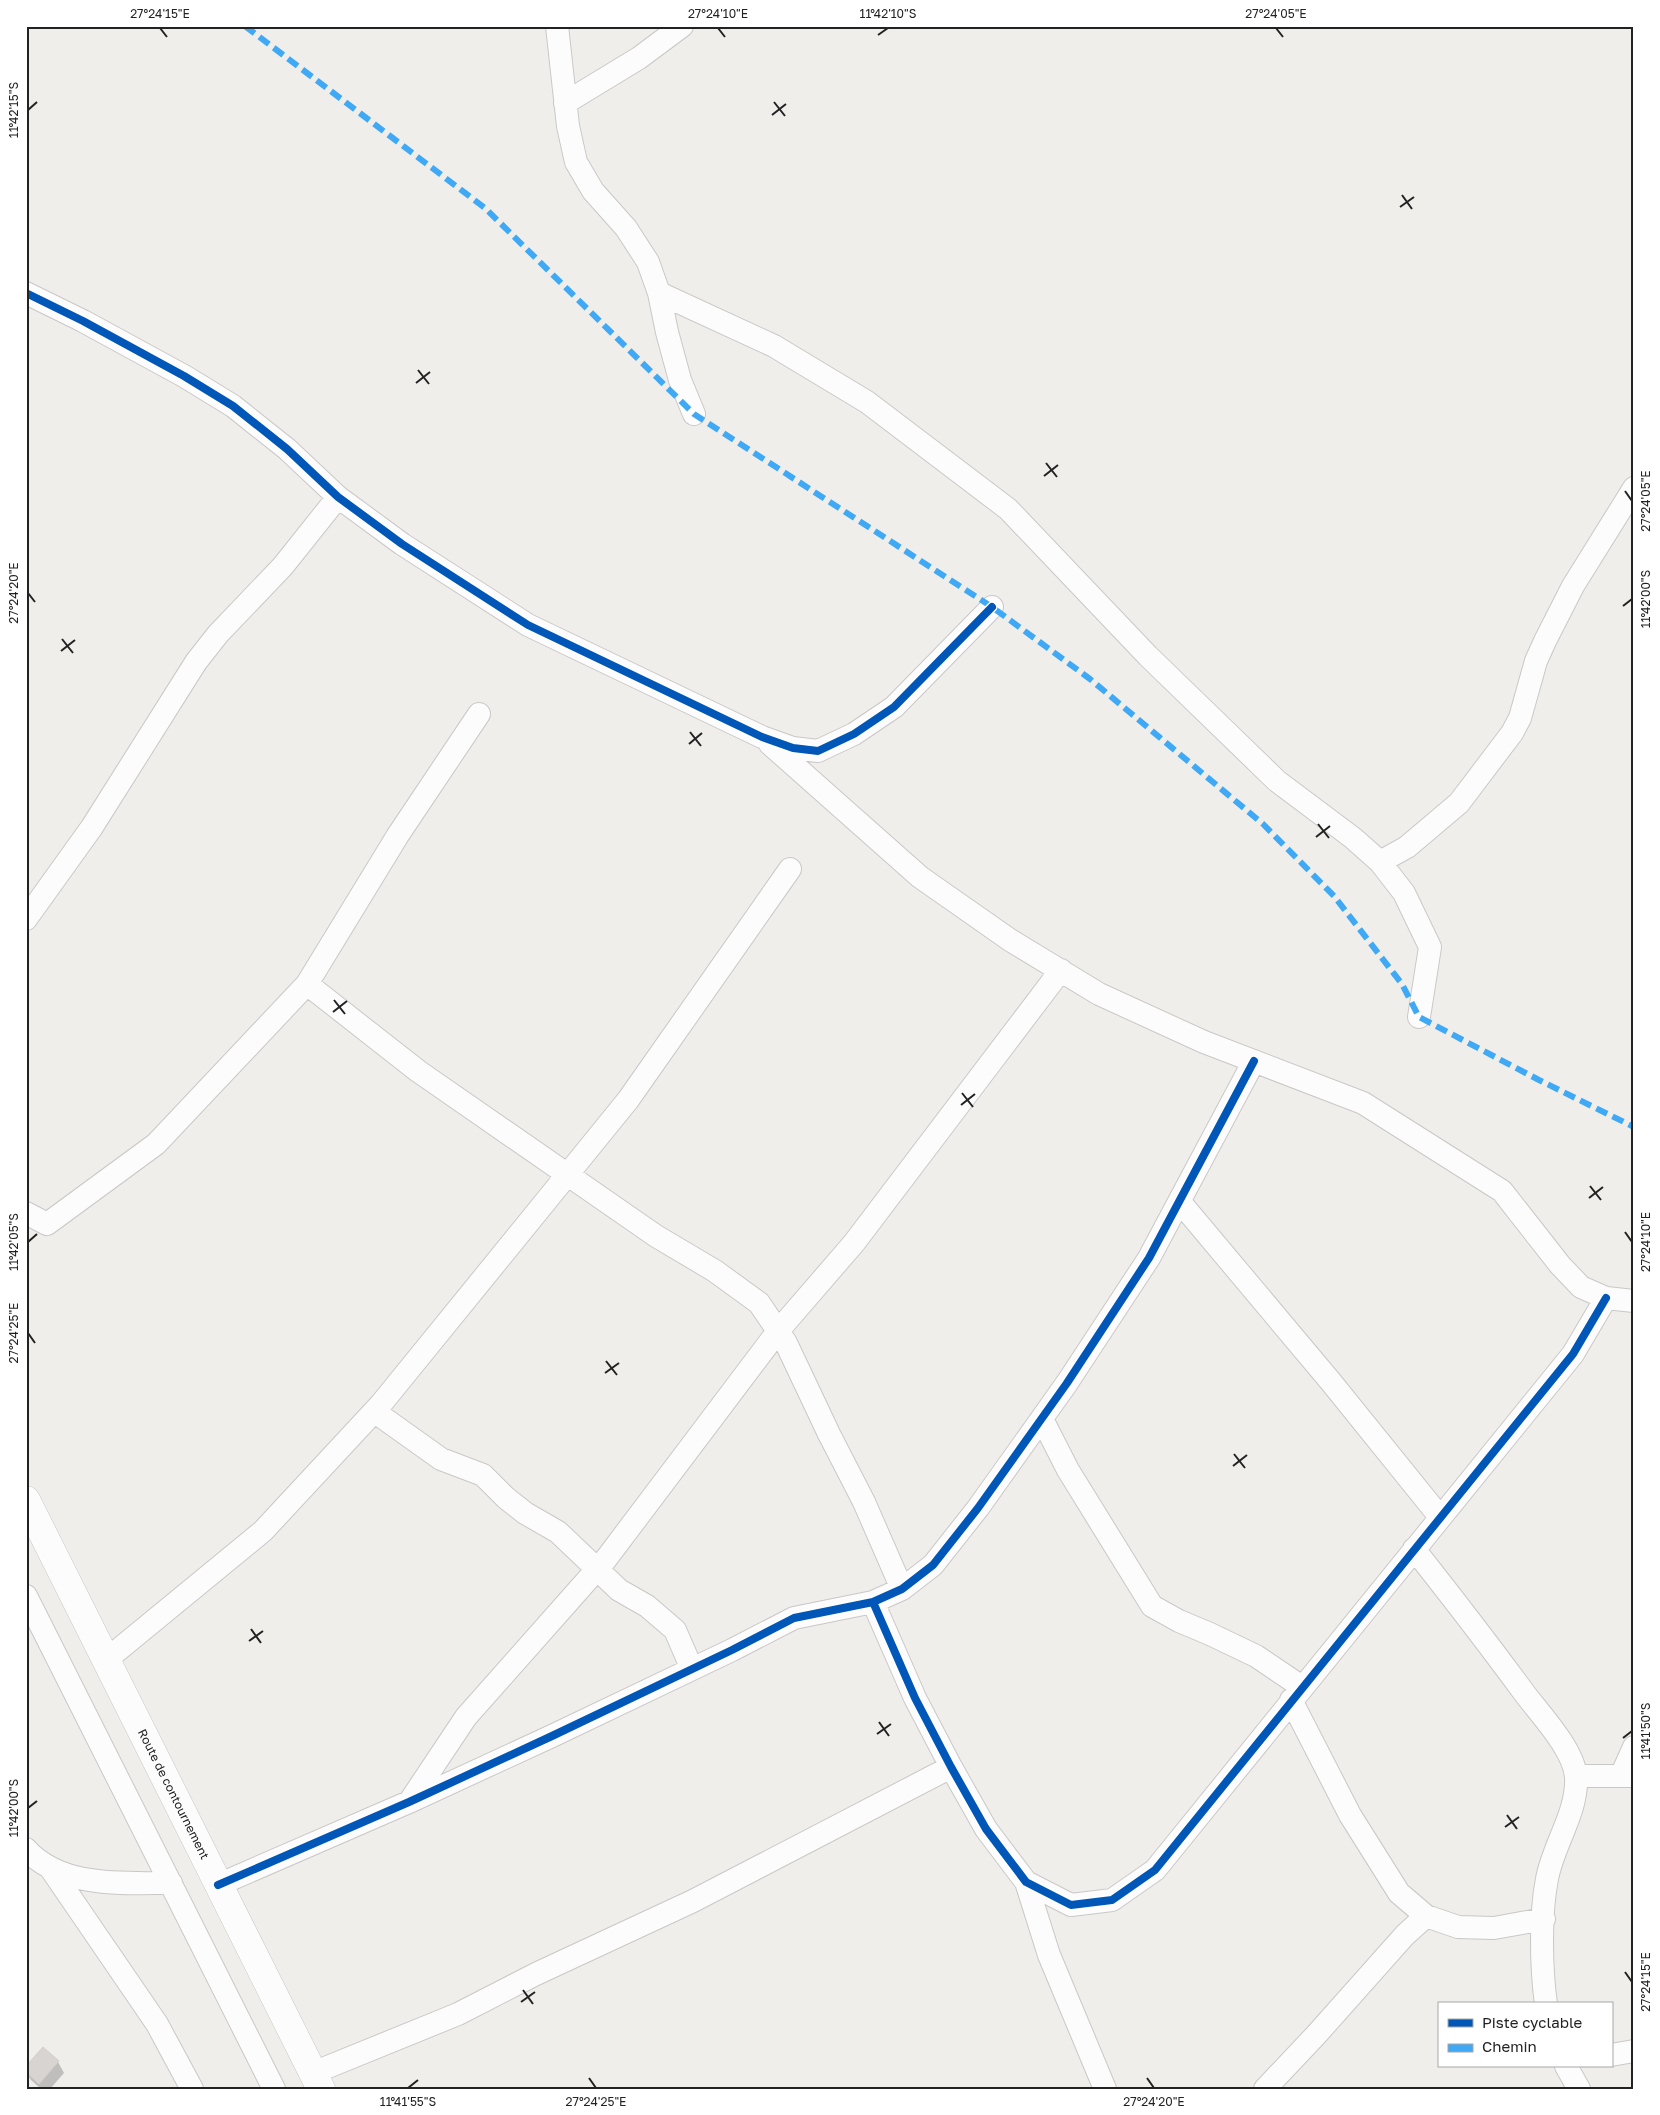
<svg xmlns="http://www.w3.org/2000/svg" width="1660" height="2115" font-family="'Golos Text',sans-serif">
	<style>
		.shadow { fill: #0003 }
		.building { fill: #d7d4d2; stroke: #d3d0cc }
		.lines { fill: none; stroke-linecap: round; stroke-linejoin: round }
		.minor-casing { stroke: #c9c8c7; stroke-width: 24 }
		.tertiary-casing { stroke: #c9c8c7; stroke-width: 29 }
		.minor { stroke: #fdfcfc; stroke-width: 22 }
		.tertiary { stroke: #fdfcfc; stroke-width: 28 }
		.quiet { stroke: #3fa9f5; stroke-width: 6; stroke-dasharray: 12 6; stroke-linecap: butt }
		.cycleway-casing { stroke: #fff; stroke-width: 11 }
		.cycleway { stroke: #0057b8; stroke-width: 8 }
		.ticks { fill: none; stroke: #222; stroke-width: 2 }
		.labels { text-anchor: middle; stroke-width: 4.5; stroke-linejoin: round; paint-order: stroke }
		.street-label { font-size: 12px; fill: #222; stroke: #fff }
		.neatline { fill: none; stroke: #222; stroke-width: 2 }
		.ticks-label { font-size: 12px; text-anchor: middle; fill: #222 }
	</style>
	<rect width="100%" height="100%" fill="#f0eeeb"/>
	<path class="shadow" d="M 43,2049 L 58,2062 L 64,2073 L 50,2089 L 41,2089 L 31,2080 L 26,2072 L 26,2068 Z"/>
	<path class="building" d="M 43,2047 L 59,2061 L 39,2084 L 26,2072 L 26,2066 Z"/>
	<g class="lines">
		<defs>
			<path id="minor" d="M 557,26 L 568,126 L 576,162 L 593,191 L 626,228 L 648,262 L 659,293 L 667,332 L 680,380 L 694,414
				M 565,103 L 639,58 L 682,26
				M 26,293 L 83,321 L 184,376 L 233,406 L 287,449 L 338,497 L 402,544 L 528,625 L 762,737 L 793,748 L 818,751 L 854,734 L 894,707 L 992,607
				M 659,293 L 774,346 L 867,402 L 1008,509 L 1148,656 L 1277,781 L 1353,838 L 1380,862 L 1404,893 L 1430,947 L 1419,1017
				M 770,744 L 920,877 L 1010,940 L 1099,994 L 1204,1042 L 1363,1103 L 1502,1191 L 1560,1265 L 1581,1287 L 1606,1298 L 1634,1301
				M 1380,862 L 1407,847 L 1459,803 L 1512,733 L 1520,718 L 1536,661 L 1545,641 L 1573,586 L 1634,488
				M 26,919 L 92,827 L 196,662 L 218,634 L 283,566 L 338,497
				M 307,984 L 418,1071 L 656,1236 L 715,1271 L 759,1303 L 786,1343 L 829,1434 L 864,1502 L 902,1589
				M 1180,1202 L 1331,1382 L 1440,1517
				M 26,1213 L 47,1224 L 156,1144 L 307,984 L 398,835 L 479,714
				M 375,1412 L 441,1459 L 483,1475 L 506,1498 L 525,1513 L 558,1532 L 619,1590 L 647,1606 L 675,1630 L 692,1669
				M 1042,1419 L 1068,1470 L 1152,1606 L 1179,1621 L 1210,1634 L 1256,1656 L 1302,1687
				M 1414,1549 C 1452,1597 1489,1645 1525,1694 C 1541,1715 1574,1750 1576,1777 C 1578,1812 1553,1845 1547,1879 C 1540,1914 1541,1968 1546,2004
				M 26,1596 L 274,2089
				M 873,1602 L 915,1698 L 951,1767 L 986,1829 L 1026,1882 L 1071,1905 L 1112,1900 L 1155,1870 L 1573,1354 L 1606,1298
				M 106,1660 L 263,1531 L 381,1404 L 628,1100 L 790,869
				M 1291,1700 L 1350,1815 L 1399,1893 L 1426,1916 L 1458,1927 L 1494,1928 L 1544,1919
				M 1576,1776 L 1634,1776
				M 1621,1776 L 1634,1747
				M 410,1801 L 466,1717 L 606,1559 L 778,1331 L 854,1243 L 1061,970
				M 26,1849 C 61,1888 123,1883 171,1883
				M 51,1869 L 157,2024 L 192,2089
				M 1026,1882 L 1049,1955 L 1105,2089
				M 218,1885 L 409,1802 L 552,1736 L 732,1650 L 794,1618 L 873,1602 L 902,1589 L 933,1565 L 978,1508 L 1067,1383 L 1149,1258 L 1254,1061
				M 1611,2055 L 1634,2051
				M 1566,2066 L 1579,2089
				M 313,2073 L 458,2014 L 536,1974 L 693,1901 L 951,1767
				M 1265,2089 L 1316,2035 L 1405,1935 L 1426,1916"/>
			<g id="tertiary">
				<path id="s1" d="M 26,1500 L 321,2089"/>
			</g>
		</defs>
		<use href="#minor" class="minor-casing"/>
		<use href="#tertiary" class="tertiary-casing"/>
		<use href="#minor" class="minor"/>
		<use href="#tertiary" class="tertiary"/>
		<path class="quiet" d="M 245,26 L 485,208 L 694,414 L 992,607 L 1090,679 L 1263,824 L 1334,896 L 1402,984 L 1419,1017 L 1539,1080 L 1634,1127"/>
		<defs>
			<path id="cycleway" d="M 26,293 L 83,321 L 184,376 L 233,406 L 287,449 L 338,497 L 402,544 L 528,625 L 762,737 L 793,748 L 818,751 L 854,734 L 894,707 L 992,607
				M 873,1602 L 915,1698 L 951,1767 L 986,1829 L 1026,1882 L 1071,1905 L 1112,1900 L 1155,1870 L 1573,1354 L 1606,1298
				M 218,1885 L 409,1802 L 552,1736 L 732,1650 L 794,1618 L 873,1602 L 902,1589 L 933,1565 L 978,1508 L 1067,1383 L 1149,1258 L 1254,1061"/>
		</defs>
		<use href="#cycleway" class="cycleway-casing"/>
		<use href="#cycleway" class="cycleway"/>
	</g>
	<path class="ticks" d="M 160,28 L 167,37M 718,28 L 725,37M 1276,28 L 1283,37M 878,35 L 888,28M 774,102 L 785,116M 28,110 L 37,102M 772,115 L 786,104M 1402,195 L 1412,209M 1400,207 L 1414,197M 418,370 L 429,384M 416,383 L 430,372M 1046,463 L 1057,477M 1044,476 L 1058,465M 1625,491 L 1632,501M 28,593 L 35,602M 1623,606 L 1632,599M 62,639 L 73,653M 61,651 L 75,640M 690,732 L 701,746M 689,744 L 702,733M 1318,824 L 1329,838M 1316,837 L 1330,826M 334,1000 L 345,1014M 333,1012 L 347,1001M 962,1093 L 973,1107M 961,1105 L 975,1094M 1590,1186 L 1601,1200M 1589,1198 L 1603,1187M 1625,1232 L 1632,1242M 28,1242 L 37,1234M 28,1333 L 35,1343M 606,1361 L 617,1375M 605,1373 L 619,1363M 1234,1454 L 1245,1468M 1233,1466 L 1247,1455M 251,1629 L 261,1643M 249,1641 L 263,1631M 879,1722 L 889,1736M 877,1734 L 891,1724M 1623,1738 L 1632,1731M 28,1808 L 37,1801M 1507,1815 L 1517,1829M 1505,1827 L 1519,1817M 1625,1972 L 1632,1982M 523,1990 L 533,2004M 521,2002 L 535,1992M 589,2078 L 596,2088M 1147,2078 L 1154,2088M 408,2088 L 418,2080"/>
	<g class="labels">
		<g class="street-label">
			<text dy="4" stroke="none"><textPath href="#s1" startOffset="329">Route de contournement</textPath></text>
		</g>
	</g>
	<rect width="1660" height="2115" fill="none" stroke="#ffffff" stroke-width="55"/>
	<rect x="1438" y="2002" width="175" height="65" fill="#ffffff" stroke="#a7a7a7"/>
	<rect x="1448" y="2019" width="25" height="8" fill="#0057b8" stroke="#a7a7a7"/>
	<text x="1482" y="2028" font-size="15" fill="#222222">Piste cyclable</text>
	<rect x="1448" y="2044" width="25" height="8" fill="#3fa9f5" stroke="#a7a7a7"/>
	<text x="1482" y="2052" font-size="15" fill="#222222">Chemin</text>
	<rect x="28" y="28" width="1604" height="2060" class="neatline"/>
	<g class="ticks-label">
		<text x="160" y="18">27°24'15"E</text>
		<text x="718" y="18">27°24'10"E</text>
		<text x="888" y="18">11°42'10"S</text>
		<text x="1276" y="18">27°24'05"E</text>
		<text transform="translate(14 110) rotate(-90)" y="4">11°42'15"S</text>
		<text transform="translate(1646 501) rotate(-90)" y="4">27°24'05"E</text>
		<text transform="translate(14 593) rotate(-90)" y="4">27°24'20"E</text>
		<text transform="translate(1646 599) rotate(-90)" y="4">11°42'00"S</text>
		<text transform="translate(1646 1242) rotate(-90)" y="4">27°24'10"E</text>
		<text transform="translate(14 1242) rotate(-90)" y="4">11°42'05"S</text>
		<text transform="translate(14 1333) rotate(-90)" y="4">27°24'25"E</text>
		<text transform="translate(1646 1731) rotate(-90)" y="4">11°41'50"S</text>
		<text transform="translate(14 1808) rotate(-90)" y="4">11°42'00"S</text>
		<text transform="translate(1646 1982) rotate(-90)" y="4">27°24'15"E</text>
		<text x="408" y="2106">11°41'55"S</text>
		<text x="596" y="2106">27°24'25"E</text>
		<text x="1154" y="2106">27°24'20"E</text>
	</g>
</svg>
